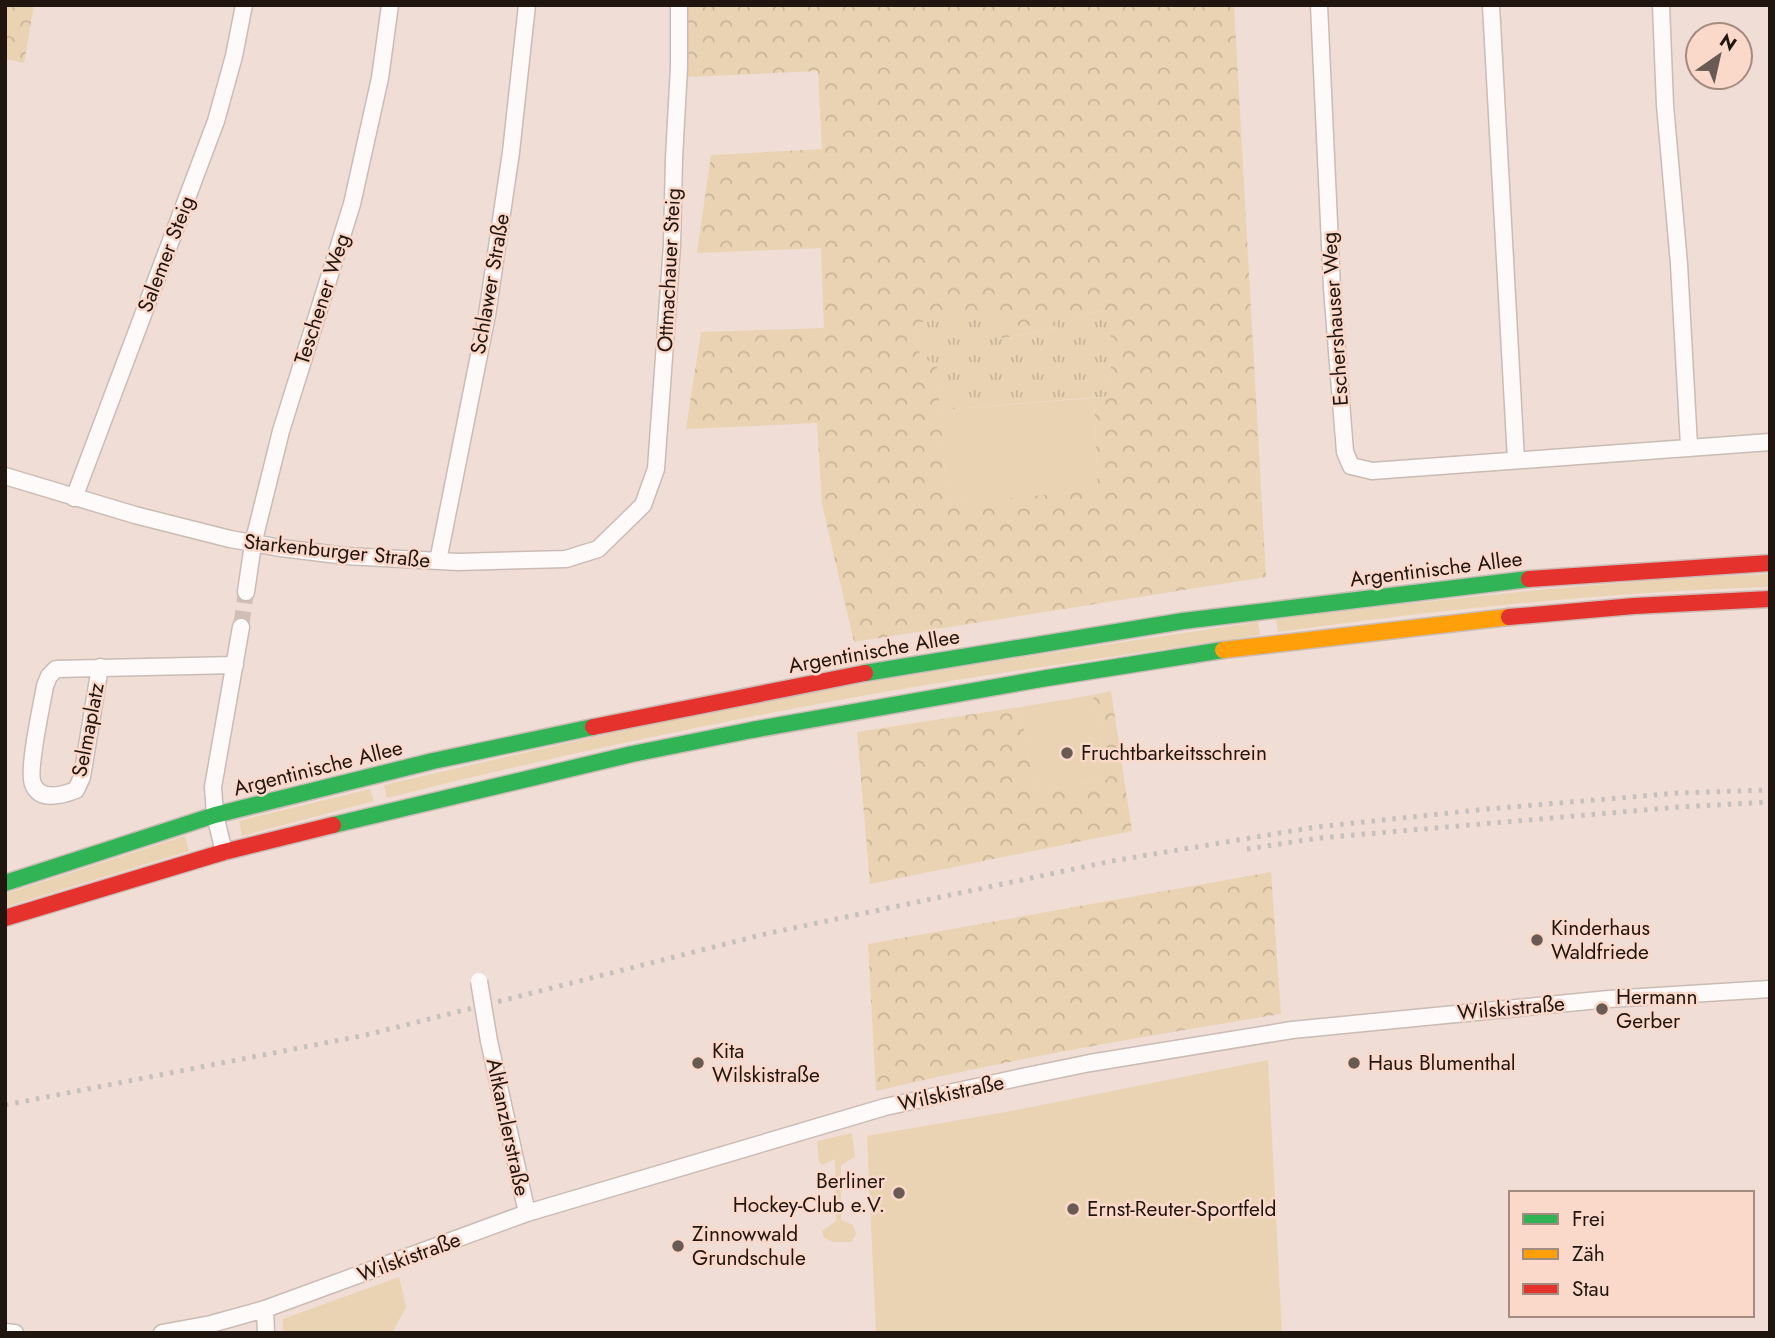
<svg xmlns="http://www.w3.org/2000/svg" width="1775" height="1338" font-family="Jost,sans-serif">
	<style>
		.green { fill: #ead3b2 }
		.forest { fill: url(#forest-crowns); fill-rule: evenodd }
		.park { fill: url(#park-tufts) }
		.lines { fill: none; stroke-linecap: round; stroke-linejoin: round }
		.street-tunnel { stroke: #d1bfb7; stroke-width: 16; stroke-dasharray: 16 8; stroke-linecap: butt }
		.street-casing { stroke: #cabbb5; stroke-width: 19 }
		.fast-casing { stroke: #cabbb5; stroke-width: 19 }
		.slow-casing { stroke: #cabbb5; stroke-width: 19 }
		.jam-casing { stroke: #cabbb5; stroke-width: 19 }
		.street { stroke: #fdfaf9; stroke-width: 16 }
		.fast { stroke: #30b455; stroke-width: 16 }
		.slow { stroke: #ff9f0a; stroke-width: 16 }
		.jam { stroke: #e5322d; stroke-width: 16 }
		.rail { stroke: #c5c0be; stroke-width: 5; stroke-dasharray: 3.5 7; stroke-linecap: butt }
		.street-bridge-casing { stroke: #cabbb5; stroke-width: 19; stroke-linecap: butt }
		.street-bridge { stroke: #fdfaf9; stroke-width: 16 }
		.poi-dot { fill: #695b54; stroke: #fbd9ca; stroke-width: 2.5 }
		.labels { text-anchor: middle; stroke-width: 5; stroke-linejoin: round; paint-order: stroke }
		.street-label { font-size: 21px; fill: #20150f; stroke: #fbd9ca }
		.poi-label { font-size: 21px; fill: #20150f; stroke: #fbd9ca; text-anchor: start }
	</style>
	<defs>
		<pattern id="forest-crowns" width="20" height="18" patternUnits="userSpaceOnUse" patternTransform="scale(1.75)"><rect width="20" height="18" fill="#ead3b2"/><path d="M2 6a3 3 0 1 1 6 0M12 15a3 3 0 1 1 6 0" fill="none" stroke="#c8b498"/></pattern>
		<pattern id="park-tufts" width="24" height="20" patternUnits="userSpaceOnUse" patternTransform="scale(1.75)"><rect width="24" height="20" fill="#ead3b2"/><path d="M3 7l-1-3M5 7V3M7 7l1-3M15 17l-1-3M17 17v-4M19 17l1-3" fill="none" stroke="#c8b498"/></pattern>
	</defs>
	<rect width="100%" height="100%" fill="#f0ddd5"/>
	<path class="green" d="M 1094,398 L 1098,491 L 947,504 L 940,410 Z
		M 1770,574 L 1770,587 C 1605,592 1441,610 1278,632 L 1276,619 C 1441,600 1604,580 1770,574 Z
		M 1258,622 L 1260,635 C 1159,650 1057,664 956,680 C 765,711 575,751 387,798 L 384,785 C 515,755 645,724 777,699 C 936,669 1097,646 1258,622 Z
		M 1093,695 L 1108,779 L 1035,791 L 1020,707 Z
		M 370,789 L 374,801 L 242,836 L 239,821 Z
		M 185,836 L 189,851 L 5,907 L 5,894 Z
		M 1268,1060 L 1282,1333 L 876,1333 L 867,1136 L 1022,1109 Z
		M 852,1133 L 855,1157 L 841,1165 L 841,1220 L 853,1225 L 856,1234 L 851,1242 L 833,1242 L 824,1238 L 822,1231 L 836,1221 L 835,1159 L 822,1165 L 819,1162 L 817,1141 Z
		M 399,1277 L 406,1307 L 392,1333 L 283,1333 L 283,1319 Z"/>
	<path class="forest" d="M 5,5 L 34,5 L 24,63 L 5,59 Z
		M 684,5 L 1234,5 L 1266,577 L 854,642 L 822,504 L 817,423 L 686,429 L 701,332 L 824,328 L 821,248 L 697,253 L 711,155 L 822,149 L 818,71 L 688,77 ZM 1106,311 L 1111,341 L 1110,396 L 1094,398 L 1098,490 L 947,504 L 937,367 L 920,354 L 916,323 L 998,339 L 1056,328 L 1055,317 Z
		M 1111,691 L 1132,831 L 870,884 L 857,732 L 1020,707 L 1035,791 L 1108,779 L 1093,695 Z
		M 1271,872 L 1281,1014 C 1145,1036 1010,1059 876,1091 L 868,944 Z"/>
	<path class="park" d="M 994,311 L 999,339 L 1056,328 L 1054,317 L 1107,311 L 1111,341 L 1110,396 L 940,410 L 937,367 L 920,354 L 916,323 Z"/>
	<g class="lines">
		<path class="street-tunnel" d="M 241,627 L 246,592"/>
		<defs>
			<path id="street" d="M 1319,5 L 1332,288 L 1345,452 L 1351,466 L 1372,471 L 1770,442
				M 1491,5 L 1516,460
				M 1661,5 L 1665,105 L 1679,264 L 1689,446
				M 5,476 L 135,515 L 230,539 L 281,548 L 346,556 L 458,562 L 566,559 L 598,549 L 643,505 L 656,469 L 672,245 L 674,158 L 679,67 L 679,5
				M 74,498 L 216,121 L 234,56 L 244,5
				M 438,561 L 487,315 L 511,152 L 527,5
				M 246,592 L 253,544 L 281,431 L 352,204 L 380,78 L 390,5
				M 100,667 L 82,777 L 76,790 C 63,795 40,802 33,784 C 27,771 42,704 45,686 L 49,676 L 56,669 L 235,665
				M 224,852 L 215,815 L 213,787 L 241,627
				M 489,1041 L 527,1213
				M 265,1309 L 266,1333
				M 5,1332 L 15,1333
				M 162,1333 L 211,1324 L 265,1309 L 527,1213 L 885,1107 L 1022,1077 L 1090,1063 L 1292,1030 L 1609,999 L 1770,989"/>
			<path id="fast" d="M 865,673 L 1183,621 L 1529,579
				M 333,825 L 632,754 L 752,730 L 1047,678 L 1223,650
				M 5,883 L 215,815 L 433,761 L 593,727"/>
			<path id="slow" d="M 1223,650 L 1509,617"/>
			<path id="jam" d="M 1529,579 L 1770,563
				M 1509,617 L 1634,606 L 1770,599
				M 593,727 L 865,673
				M 5,918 L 224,852 L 333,825"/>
		</defs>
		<use href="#street" class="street-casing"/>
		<use href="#fast" class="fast-casing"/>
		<use href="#slow" class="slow-casing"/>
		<use href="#jam" class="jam-casing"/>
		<use href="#street" class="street"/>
		<use href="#fast" class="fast"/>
		<use href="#slow" class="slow"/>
		<use href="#jam" class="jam"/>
		<path class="rail" d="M 1247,849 L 1319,838 L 1679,807 L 1770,802
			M 5,1105 L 366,1035 L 765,934 L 1112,861 L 1316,827 L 1487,809 L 1678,793 L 1770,790"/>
		<defs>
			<path id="street-bridge" d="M 479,981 L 489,1041"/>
		</defs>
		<use href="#street-bridge" class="street-bridge-casing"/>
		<use href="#street-bridge" class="street-bridge"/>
	</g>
	<g class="poi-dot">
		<circle cx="1067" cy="753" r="7"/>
		<circle cx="1537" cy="940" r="7"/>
		<circle cx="1602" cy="1009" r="7"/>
		<circle cx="698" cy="1063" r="7"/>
		<circle cx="1354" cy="1063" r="7"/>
		<circle cx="899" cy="1193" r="7"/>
		<circle cx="1073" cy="1209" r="7"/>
		<circle cx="678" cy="1246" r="7"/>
	</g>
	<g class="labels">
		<g class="street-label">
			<text transform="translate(166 254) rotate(-69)" y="7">Salemer Steig</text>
			<text transform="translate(669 270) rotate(-87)" y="7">Ottmachauer Steig</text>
			<text transform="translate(490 284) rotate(-80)" y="7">Schlawer Straße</text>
			<text transform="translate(322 299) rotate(-72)" y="7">Teschener Weg</text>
			<text transform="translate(1335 319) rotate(-94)" y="7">Eschershauser Weg</text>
			<text transform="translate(337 551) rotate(6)" y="7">Starkenburger Straße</text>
			<text transform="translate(1436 569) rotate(-7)" y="7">Argentinische Allee</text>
			<text transform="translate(874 651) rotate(-10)" y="7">Argentinische Allee</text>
			<text transform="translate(88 730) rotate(-79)" y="7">Selmaplatz</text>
			<text transform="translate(318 768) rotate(-14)" y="7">Argentinische Allee</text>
			<text transform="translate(1511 1008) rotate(-5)" y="7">Wilskistraße</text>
			<text transform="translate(951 1093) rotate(-12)" y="7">Wilskistraße</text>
			<text transform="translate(508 1127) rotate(78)" y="7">Altkanzlerstraße</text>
			<text transform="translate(409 1257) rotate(-20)" y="7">Wilskistraße</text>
		</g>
		<g class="poi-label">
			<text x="1081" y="760">Fruchtbarkeitsschrein</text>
			<text x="1551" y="935">Kinderhaus<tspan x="1551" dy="24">Waldfriede</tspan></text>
			<text x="1616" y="1004">Hermann<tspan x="1616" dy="24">Gerber</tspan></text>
			<text x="712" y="1058">Kita<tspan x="712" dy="24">Wilskistraße</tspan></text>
			<text x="1368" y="1070">Haus Blumenthal</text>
			<text x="885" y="1188" text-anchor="end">Berliner<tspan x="885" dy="24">Hockey-Club e.V.</tspan></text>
			<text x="1087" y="1216">Ernst-Reuter-Sportfeld</text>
			<text x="692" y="1241">Zinnowwald<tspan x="692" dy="24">Grundschule</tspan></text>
		</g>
	</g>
	<rect width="1775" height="1338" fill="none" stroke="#20150f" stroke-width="14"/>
	<rect x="1509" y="1191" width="245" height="126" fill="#fbd9ca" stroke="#a38b7f" stroke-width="2"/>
	<rect x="1523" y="1214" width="35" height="10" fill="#30b455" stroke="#a38b7f" stroke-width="2"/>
	<text x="1572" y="1226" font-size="21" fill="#20150f">Frei</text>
	<rect x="1523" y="1249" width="35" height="10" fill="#ff9f0a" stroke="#a38b7f" stroke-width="2"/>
	<text x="1572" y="1261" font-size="21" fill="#20150f">Zäh</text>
	<rect x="1523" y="1284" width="35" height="10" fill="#e5322d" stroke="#a38b7f" stroke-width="2"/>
	<text x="1572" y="1296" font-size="21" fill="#20150f">Stau</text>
	<g transform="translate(1719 56) rotate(34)"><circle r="33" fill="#fbd9ca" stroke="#a38b7f" stroke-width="2"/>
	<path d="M0-5L12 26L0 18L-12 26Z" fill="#695b54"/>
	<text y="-10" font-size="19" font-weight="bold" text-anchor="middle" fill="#20150f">N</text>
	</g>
</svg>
